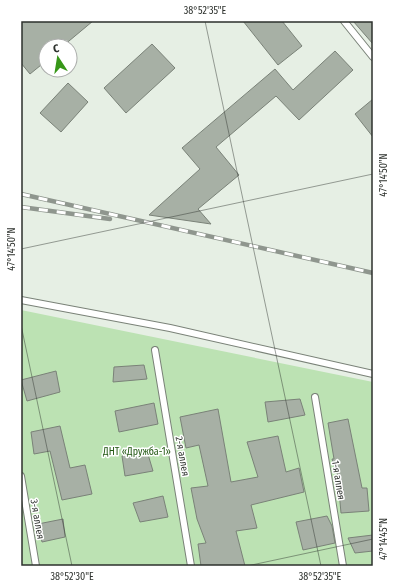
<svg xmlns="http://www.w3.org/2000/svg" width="394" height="587" font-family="'Fira Sans Condensed',sans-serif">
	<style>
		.green { fill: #bce2b3 }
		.building { fill: #a7b0a5; stroke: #7a8278 }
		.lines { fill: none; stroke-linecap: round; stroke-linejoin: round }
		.service-casing { stroke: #7a8278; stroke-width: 8 }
		.service { stroke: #fff; stroke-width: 6 }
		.rail-casing { stroke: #8f968e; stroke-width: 4.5 }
		.rail { stroke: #fff; stroke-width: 3; stroke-dasharray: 9; stroke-linecap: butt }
		.ticks { fill: none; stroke: #2d312d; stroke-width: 1; stroke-opacity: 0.45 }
		.labels { text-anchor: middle; stroke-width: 3; stroke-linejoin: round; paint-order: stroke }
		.park-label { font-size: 10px; fill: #225713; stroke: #fff }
		.street-label { font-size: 10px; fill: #2d312d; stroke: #fff }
		.neatline { fill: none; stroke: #2d312d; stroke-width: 1.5 }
		.ticks-label { font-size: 10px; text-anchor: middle; fill: #2d312d }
	</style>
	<rect width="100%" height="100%" fill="#e6efe4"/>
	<path class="green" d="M 21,310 L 373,382 L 373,566 L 21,566 Z"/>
	<path class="building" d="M 21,21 L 93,21 L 63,46 L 46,46 L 46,61 L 30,74 L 21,63 Z
		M 243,21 L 282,21 L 302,46 L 278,65 Z
		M 353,21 L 373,21 L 373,44 Z
		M 152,44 L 175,68 L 126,113 L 104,88 Z
		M 335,51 L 353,70 L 299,120 L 276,96 L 216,147 L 239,175 L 198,209 L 211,224 L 149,215 L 200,169 L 182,148 L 275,69 L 293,90 Z
		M 68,83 L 88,102 L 61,132 L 40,113 Z
		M 373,99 L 373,137 L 355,114 Z
		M 144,365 L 147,379 L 113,382 L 114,367 Z
		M 56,371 L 60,392 L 27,401 L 21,380 Z
		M 300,399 L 305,415 L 268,422 L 265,402 Z
		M 154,403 L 158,424 L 119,432 L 115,411 Z
		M 218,409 L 231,482 L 258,477 L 247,442 L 278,436 L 286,472 L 299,468 L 304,492 L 251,505 L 257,528 L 236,531 L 245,566 L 201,566 L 198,544 L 206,543 L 197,519 L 191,488 L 208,486 L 199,445 L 186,448 L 180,417 Z
		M 348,419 L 362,488 L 367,488 L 369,511 L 341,513 L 339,491 L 343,490 L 332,459 L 334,459 L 328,423 Z
		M 60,426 L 70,468 L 85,465 L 92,494 L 62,500 L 50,451 L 34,454 L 31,432 Z
		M 147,451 L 153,471 L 125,476 L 122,456 Z
		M 163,496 L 168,517 L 140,522 L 133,503 Z
		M 327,516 L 332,526 L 335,543 L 303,550 L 296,522 Z
		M 63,519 L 65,537 L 42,542 L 38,524 Z
		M 373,535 L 373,551 L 355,553 L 348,538 Z"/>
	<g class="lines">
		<defs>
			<path id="service" d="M 344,21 L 373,57
				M 21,300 L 170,328 L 373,374
				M 155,350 L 191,566
				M 315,397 L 343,566
				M 21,476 L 36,566"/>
		</defs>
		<use href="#service" class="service-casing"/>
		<use href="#service" class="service"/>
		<defs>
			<path id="rail" d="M 21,194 L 373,273
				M 21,207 L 110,219"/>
		</defs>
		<use href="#rail" class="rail-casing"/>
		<use href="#rail" class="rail"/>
	</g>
	<path class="ticks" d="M 205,21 L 321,566M 21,249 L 373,174M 21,325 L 72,566M 247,566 L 373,539"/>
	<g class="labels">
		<g class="park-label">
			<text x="137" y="455">ДНТ «Дружба-1»</text>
		</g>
		<g class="street-label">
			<text transform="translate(183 456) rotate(80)" y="4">2-я аллея</text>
			<text transform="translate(339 480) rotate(81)" y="4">1-я аллея</text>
			<text transform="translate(38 519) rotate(80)" y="4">3-я аллея</text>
		</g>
	</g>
	<rect width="394" height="587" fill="none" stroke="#ffffff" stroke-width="44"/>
	<g transform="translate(58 58) rotate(348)"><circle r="19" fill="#ffffff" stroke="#abadab"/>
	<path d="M0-3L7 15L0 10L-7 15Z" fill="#379718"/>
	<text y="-6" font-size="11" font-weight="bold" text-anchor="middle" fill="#2d312d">С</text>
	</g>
	<rect x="22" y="22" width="350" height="543" class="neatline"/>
	<g class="ticks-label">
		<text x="205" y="14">38°52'35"E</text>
		<text transform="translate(383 175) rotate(-90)" y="4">47°14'50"N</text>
		<text transform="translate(11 249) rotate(-90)" y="4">47°14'50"N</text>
		<text transform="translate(383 539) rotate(-90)" y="4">47°14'45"N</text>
		<text x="72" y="580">38°52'30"E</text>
		<text x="320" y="580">38°52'35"E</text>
	</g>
</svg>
